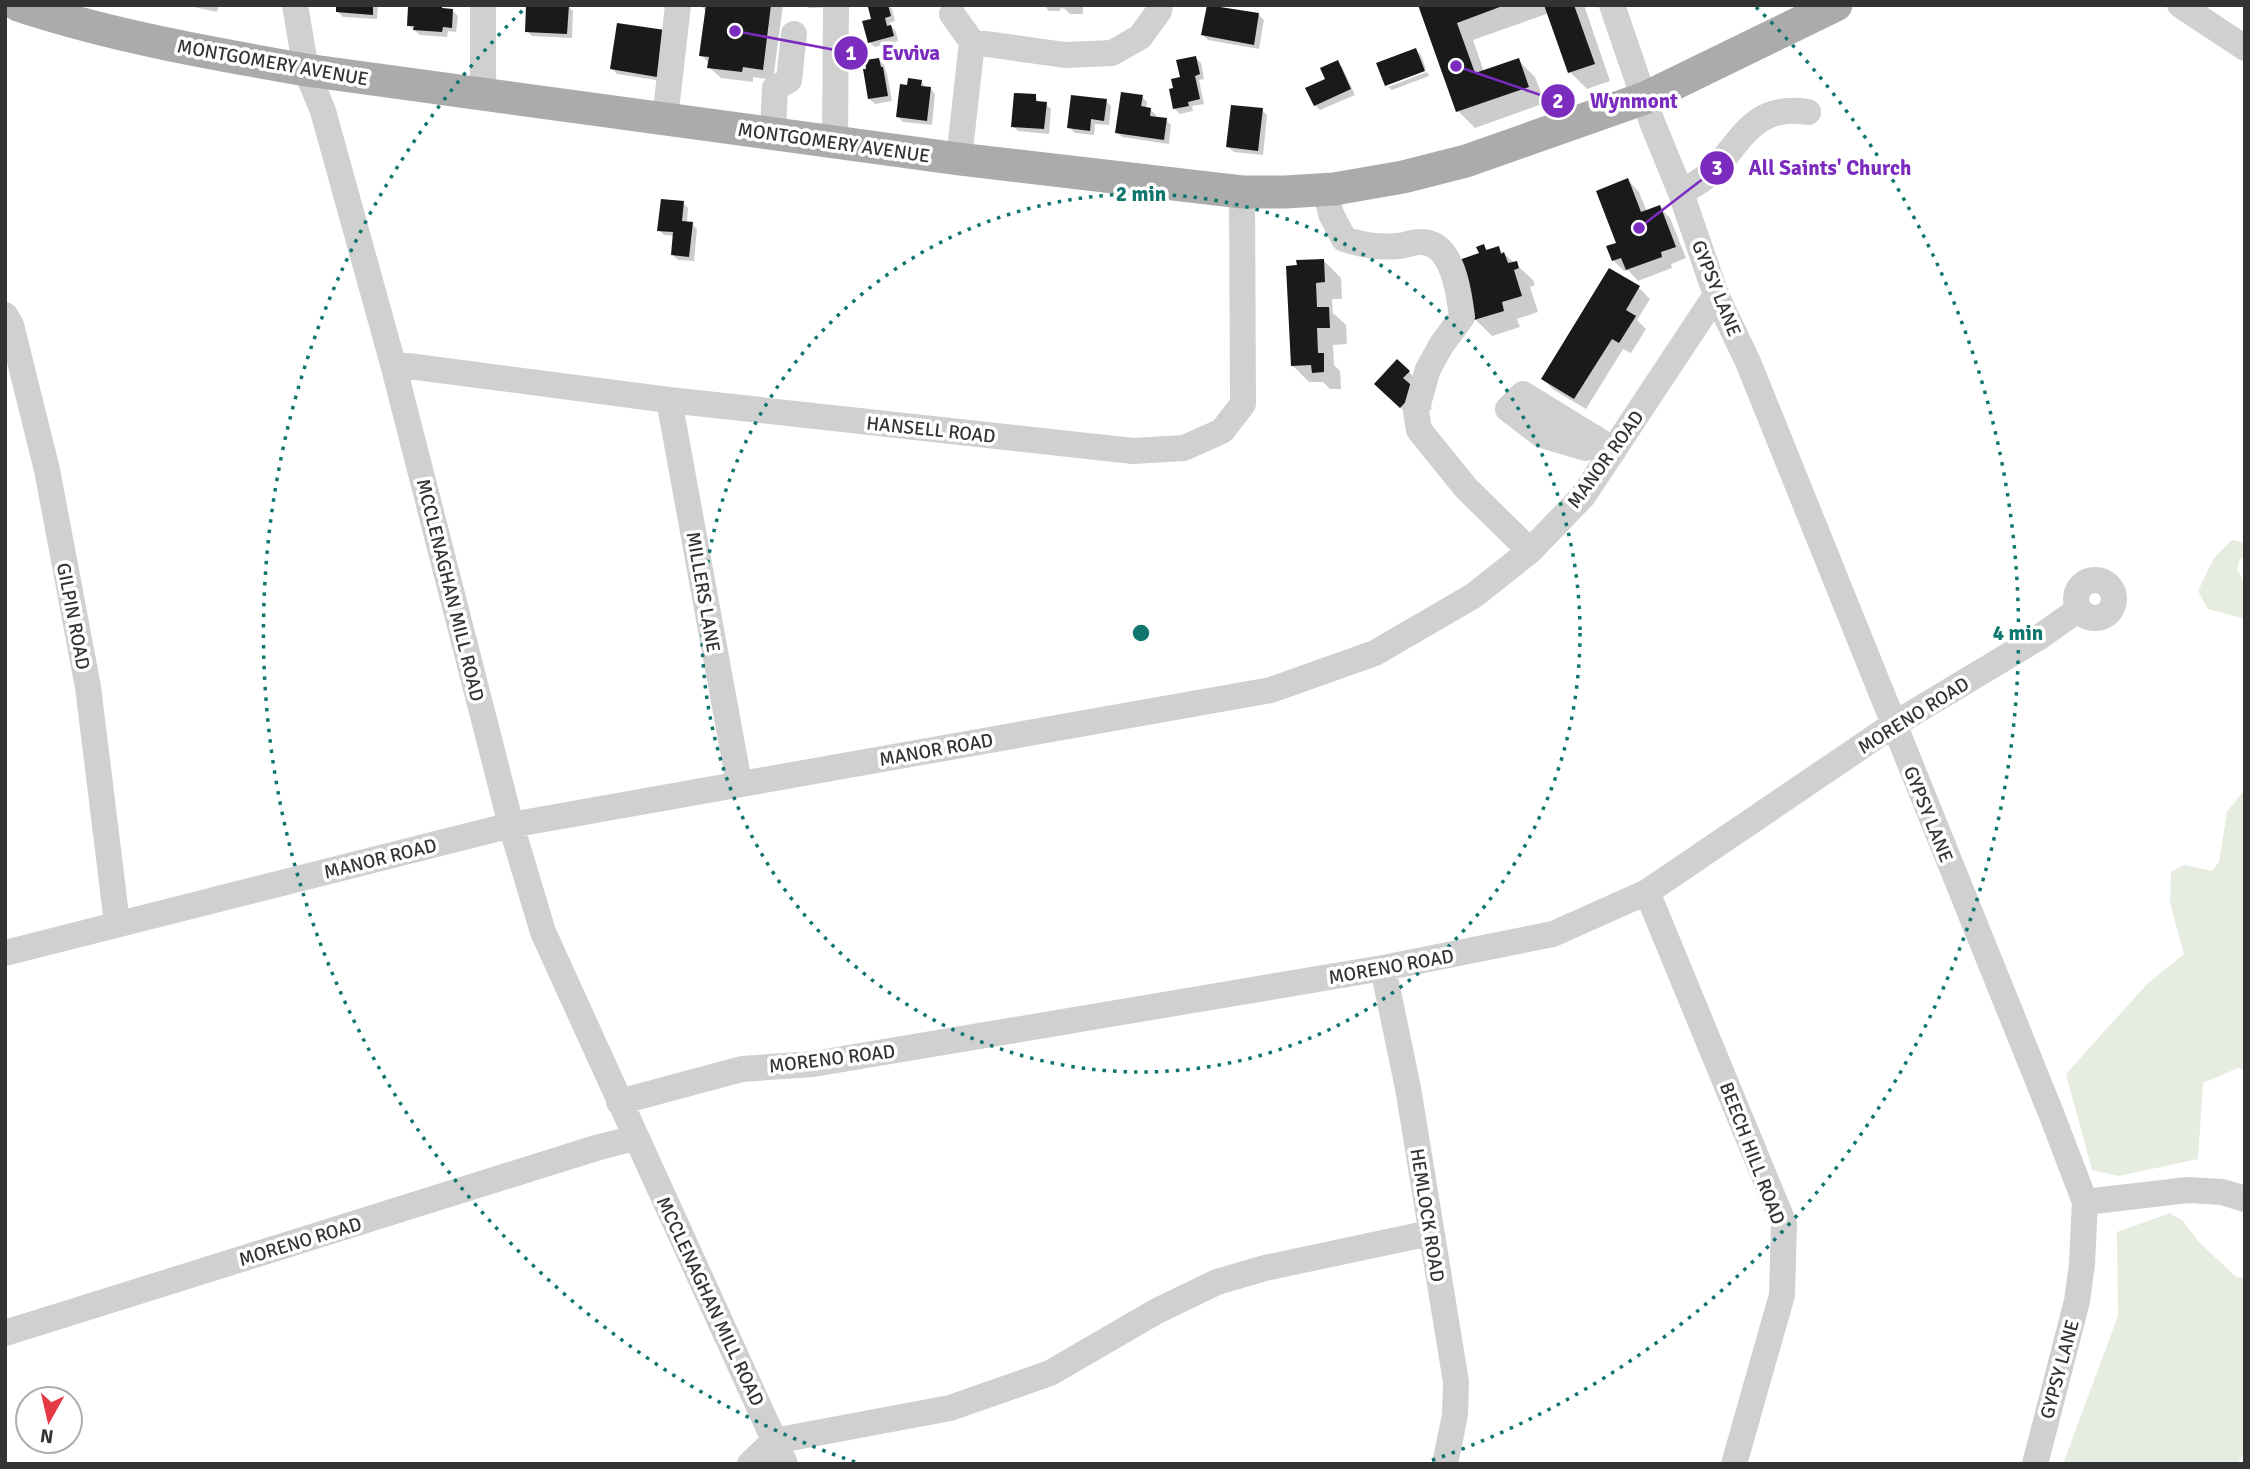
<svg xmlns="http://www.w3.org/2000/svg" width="2250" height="1469" font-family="Signika,sans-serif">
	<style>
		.green { fill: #e6ecdf }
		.shadow { fill: #0003 }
		.building { fill: #1a1a1a }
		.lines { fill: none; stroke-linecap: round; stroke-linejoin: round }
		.minor { stroke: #d0d0d0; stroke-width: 26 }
		.major { stroke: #ababab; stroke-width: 33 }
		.ring { fill: none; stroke: #0f766e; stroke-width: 3.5; stroke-dasharray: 3.5 7 }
		.labels { text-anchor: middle; stroke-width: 7; stroke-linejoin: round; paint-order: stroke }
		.street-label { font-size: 19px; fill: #333; stroke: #fff }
		.centre { fill: #0f766e; stroke: #fff; stroke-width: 3.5 }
		.ring-label { font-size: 21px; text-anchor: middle; font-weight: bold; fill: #0f766e; stroke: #fff; stroke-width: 7; stroke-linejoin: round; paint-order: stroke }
		.leader { fill: none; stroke: #7b2cbf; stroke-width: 2.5 }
		.callout-dot { fill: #7b2cbf; stroke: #fff; stroke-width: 2.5 }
		.mark-label { font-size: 21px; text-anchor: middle; font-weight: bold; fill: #fff }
		.callout-label { font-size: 21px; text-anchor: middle; font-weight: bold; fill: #7b2cbf; stroke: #fff; stroke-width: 7; stroke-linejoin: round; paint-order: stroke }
	</style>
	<rect width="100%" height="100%" fill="#fff"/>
	<path class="green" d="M 2232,540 L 2245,543 L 2245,556 L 2240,559 L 2237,569 L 2245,585 L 2245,619 L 2208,609 L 2198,591 L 2214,558 Z
		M 2245,789 L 2245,1070 L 2238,1068 L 2203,1083 L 2198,1159 L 2119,1176 L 2092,1170 L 2066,1074 L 2148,983 L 2184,954 L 2170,903 L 2171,872 L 2184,865 L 2212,871 L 2219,862 L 2227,812 Z
		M 2170,1213 L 2183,1221 L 2199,1242 L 2236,1277 L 2245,1278 L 2245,1452 L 2237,1464 L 2063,1464 L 2118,1316 L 2117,1232 Z"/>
	<path class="shadow" d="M 185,5 L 219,5 L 217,12 Z
		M 338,5 L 378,5 L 377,19 L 343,17 L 338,12 Z
		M 700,5 L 783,5 L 773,80 L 753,77 L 753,82 L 721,78 L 709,67 L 710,64 L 701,55 L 707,12 Z
		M 806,5 L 835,5 L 835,7 L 808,8 Z
		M 882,5 L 888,5 L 892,9 L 895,21 L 889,23 L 896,32 L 898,41 L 875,47 L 869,42 L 873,20 Z
		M 1044,5 L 1083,5 L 1083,14 L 1070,14 L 1065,9 L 1060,8 L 1060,11 L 1049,11 Z
		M 1425,5 L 1584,5 L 1610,81 L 1587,89 L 1570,72 L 1549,13 L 1473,40 L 1484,72 L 1518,60 L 1535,77 L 1545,103 L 1475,128 L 1458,111 Z
		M 568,6 L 573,11 L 572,38 L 532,36 L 527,31 Z
		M 441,7 L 444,10 L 452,10 L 458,16 L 456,32 L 448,31 L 447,37 L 420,35 L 408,25 Z
		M 1259,15 L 1264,20 L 1259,49 L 1208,40 L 1203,35 Z
		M 664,32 L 662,81 L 617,74 L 612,68 Z
		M 1415,50 L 1421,55 L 1426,69 L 1387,84 Z
		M 1196,58 L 1201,63 L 1204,79 L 1199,80 L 1204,104 L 1192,106 L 1193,111 L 1180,114 L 1175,109 L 1175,90 Z
		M 878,59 L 884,65 L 887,74 L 892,101 L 875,104 L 869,99 Z
		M 1337,62 L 1342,67 L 1355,95 L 1320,110 L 1315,105 Z
		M 1427,72 L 1429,76 L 1392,90 L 1388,87 Z
		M 921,81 L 926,88 L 930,88 L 935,94 L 932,125 L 903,122 L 898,117 L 908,86 Z
		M 1035,96 L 1040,104 L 1046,104 L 1051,109 L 1049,134 L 1018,131 L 1013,126 Z
		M 1142,97 L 1147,102 L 1146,109 L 1150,109 L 1156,115 L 1155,118 L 1166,120 L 1171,125 L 1169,144 L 1122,137 L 1117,132 Z
		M 1106,101 L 1111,106 L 1109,125 L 1095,124 L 1094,135 L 1075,133 L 1069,127 Z
		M 1262,110 L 1267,115 L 1263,155 L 1234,152 L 1228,147 Z
		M 1628,180 L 1639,192 L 1647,212 L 1659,207 L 1670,218 L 1686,258 L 1671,264 L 1672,268 L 1638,281 L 1628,270 L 1624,271 L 1613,260 L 1618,244 Z
		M 683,203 L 688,208 L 687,223 L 692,224 L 697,229 L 694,261 L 678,260 L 673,255 L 675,236 L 664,235 L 659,230 Z
		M 1483,246 L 1489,251 L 1498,248 L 1533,280 L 1535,285 L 1530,287 L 1538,312 L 1517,319 L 1520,327 L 1492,336 L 1475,319 Z
		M 1324,261 L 1341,278 L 1342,299 L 1332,299 L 1333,313 L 1346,325 L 1347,344 L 1333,345 L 1334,365 L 1340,371 L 1341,389 L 1330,389 L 1323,382 L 1309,382 L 1292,365 L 1288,267 Z
		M 1639,288 L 1650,299 L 1637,320 L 1646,329 L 1631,353 L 1623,349 L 1586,409 L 1554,390 L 1543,379 Z
		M 1398,361 L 1426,389 L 1420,396 L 1432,408 L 1418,423 L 1393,401 Z"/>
	<path class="building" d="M 336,5 L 373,5 L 373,15 L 336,12 Z
		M 417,5 L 442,5 L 442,8 L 453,9 L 452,28 L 443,27 L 442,32 L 413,30 L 414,26 L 407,26 L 408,6 Z
		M 526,5 L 569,5 L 567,34 L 525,32 Z
		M 706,5 L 771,5 L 763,70 L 743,67 L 742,72 L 707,68 L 709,57 L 699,56 Z
		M 875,5 L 888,5 L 891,16 L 885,18 L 887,26 L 891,25 L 894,36 L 868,43 L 862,21 L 871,19 L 868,7 Z
		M 1207,5 L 1259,13 L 1254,45 L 1201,35 Z
		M 1418,5 L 1505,5 L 1457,23 L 1475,73 L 1519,58 L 1529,87 L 1456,112 Z
		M 1544,5 L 1574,5 L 1595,64 L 1568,73 Z
		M 617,23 L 665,30 L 657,77 L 610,69 Z
		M 1416,48 L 1425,71 L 1385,86 L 1376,63 Z
		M 1196,56 L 1200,74 L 1195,76 L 1200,99 L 1188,102 L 1189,106 L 1173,109 L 1169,89 L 1173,88 L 1171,79 L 1180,77 L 1176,60 Z
		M 879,58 L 881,67 L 883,67 L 888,96 L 868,99 L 863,69 L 866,69 L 865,60 Z
		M 1338,60 L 1351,89 L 1314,106 L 1305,88 L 1325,79 L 1320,68 Z
		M 908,78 L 922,80 L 921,86 L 931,87 L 927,121 L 896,117 L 900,84 L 907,85 Z
		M 1121,92 L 1143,95 L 1141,106 L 1151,108 L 1150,116 L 1167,118 L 1164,140 L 1115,133 Z
		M 1014,93 L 1036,94 L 1036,101 L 1047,102 L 1044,129 L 1011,127 Z
		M 1071,95 L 1107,99 L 1104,121 L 1091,119 L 1090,131 L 1067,128 Z
		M 1231,105 L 1263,108 L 1258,151 L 1226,147 Z
		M 1628,178 L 1641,212 L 1660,205 L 1676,247 L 1661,252 L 1662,257 L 1626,270 L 1621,258 L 1612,261 L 1606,246 L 1616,243 L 1596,191 Z
		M 661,199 L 684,201 L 682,221 L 693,222 L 689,257 L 671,255 L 673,232 L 657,231 Z
		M 1484,244 L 1486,250 L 1499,246 L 1501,254 L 1504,252 L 1508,263 L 1517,261 L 1519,268 L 1514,270 L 1522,296 L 1502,302 L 1504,311 L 1474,320 L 1456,261 L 1479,253 L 1476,247 Z
		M 1324,259 L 1325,282 L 1316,283 L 1317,307 L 1329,307 L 1330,328 L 1317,328 L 1318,353 L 1324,353 L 1324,372 L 1312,373 L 1311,365 L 1291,366 L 1286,266 L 1297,265 L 1296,260 Z
		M 1609,268 L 1640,286 L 1626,310 L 1636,316 L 1619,343 L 1612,339 L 1574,399 L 1541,379 Z
		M 1397,359 L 1410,371 L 1403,378 L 1417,390 L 1400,408 L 1374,384 Z"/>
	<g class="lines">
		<path class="minor" d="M 295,5 L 306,70 L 323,111 L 393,364 L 511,825 L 543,932 L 785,1464
			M 1612,5 L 1652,122 L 1681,193 L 1716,295 L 1748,362 L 2051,1113 L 2085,1202 L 2082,1264 L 2077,1301 L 2035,1464
			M 2180,5 L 2245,48
			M 952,14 L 972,42
			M 483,95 L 483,5
			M 665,119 L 678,5
			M 773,133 L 775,88 L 789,80 L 794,34
			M 835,142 L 836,5
			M 959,159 L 972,42 L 1065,55 L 1112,53 L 1140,37 L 1159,11 L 1160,5
			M 1325,189 L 1331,214 L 1344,239 C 1362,245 1379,248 1398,246 C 1406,245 1413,242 1420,242 C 1453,241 1459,293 1462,317 L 1442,344 L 1428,369 L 1416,411 L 1419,430 L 1466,488 L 1530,551
			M 1681,193 C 1691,186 1704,180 1713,171 C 1744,137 1755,104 1808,112
			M 5,315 L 11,325 L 47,470 L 88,687 L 117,923
			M 393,364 L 669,400 L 1133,451 L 1184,448 L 1222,431 L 1243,404 L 1242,192
			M 669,400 L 739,783
			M 1594,437 L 1586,448 L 1542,435 L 1508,409 L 1523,394 L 1614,450
			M2076 599a19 19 0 1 1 38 0a19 19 0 1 1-38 0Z
			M 1647,892 L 1784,1224 L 1782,1295 L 1734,1464
			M 5,953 L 511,825 L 1271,690 L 1375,653 L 1473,596 L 1530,551 L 1583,496 L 1716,295
			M 1383,968 L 1408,1088 L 1456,1382 L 1455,1415 L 1445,1464
			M 619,1102 L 742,1069 L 813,1064 L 1383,968 L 1553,934 L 1647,892 L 1893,725 L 2041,636 L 2079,609
			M 2085,1202 L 2188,1190 L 2222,1192 L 2245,1199
			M 5,1333 L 596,1148 L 635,1138
			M 750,1464 L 774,1441 L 950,1408 L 1050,1373 L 1157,1311 L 1217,1282 L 1265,1268 L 1430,1233"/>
		<path class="major" d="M 18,5 C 112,36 209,53 306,70 L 959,159 L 1242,192 L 1285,192 L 1334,189 L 1403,177 L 1466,161 L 1645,98 L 1836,5"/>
	</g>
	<g class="ring">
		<circle cx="1141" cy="633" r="439"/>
		<path d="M855 1462A877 877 0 0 1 526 7M1756 7A877 877 0 0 1 1427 1462"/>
	</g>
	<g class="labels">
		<g class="street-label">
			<text transform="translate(273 62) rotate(10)" y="7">MONTGOMERY AVENUE</text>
			<text transform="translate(834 142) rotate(8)" y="7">MONTGOMERY AVENUE</text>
			<text transform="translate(1717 288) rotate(68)" y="7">GYPSY LANE</text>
			<text transform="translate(931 429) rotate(6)" y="7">HANSELL ROAD</text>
			<text transform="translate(1605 459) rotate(-54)" y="7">MANOR ROAD</text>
			<text transform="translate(451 590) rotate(76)" y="7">MCCLENAGHAN MILL ROAD</text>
			<text transform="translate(704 592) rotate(80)" y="7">MILLERS LANE</text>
			<text transform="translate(74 616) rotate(79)" y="7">GILPIN ROAD</text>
			<text transform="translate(1913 715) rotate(-32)" y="7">MORENO ROAD</text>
			<text transform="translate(936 749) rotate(-10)" y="7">MANOR ROAD</text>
			<text transform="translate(1929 814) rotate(68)" y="7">GYPSY LANE</text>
			<text transform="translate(380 858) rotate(-14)" y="7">MANOR ROAD</text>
			<text transform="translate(1391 966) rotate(-10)" y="7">MORENO ROAD</text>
			<text transform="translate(832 1058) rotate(-7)" y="7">MORENO ROAD</text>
			<text transform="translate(1753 1153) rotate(69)" y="7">BEECH HILL ROAD</text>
			<text transform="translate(1428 1215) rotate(81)" y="7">HEMLOCK ROAD</text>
			<text transform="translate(300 1241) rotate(-17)" y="7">MORENO ROAD</text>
			<text transform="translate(711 1301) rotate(65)" y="7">MCCLENAGHAN MILL ROAD</text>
			<text transform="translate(2059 1369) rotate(-75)" y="7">GYPSY LANE</text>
		</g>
	</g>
	<circle cx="1141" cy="633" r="10" class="centre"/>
	<g class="ring-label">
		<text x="1141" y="201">2 min</text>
		<text x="2018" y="640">4 min</text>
	</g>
	<path class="leader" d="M735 31L851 53M1456 66L1558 101M1639 228L1717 168"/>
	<g class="callout-dot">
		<circle cx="735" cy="31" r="7"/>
		<circle cx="1456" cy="66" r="7"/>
		<circle cx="1639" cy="228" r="7"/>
		<circle cx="851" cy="53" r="18"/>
		<circle cx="1558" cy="101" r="18"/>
		<circle cx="1717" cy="168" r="18"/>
	</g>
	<g class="mark-label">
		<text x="851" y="60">1</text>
		<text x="1558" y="108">2</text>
		<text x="1717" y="175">3</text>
	</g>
	<g class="callout-label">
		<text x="911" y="60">Evviva</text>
		<text x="1634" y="108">Wynmont</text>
		<text x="1830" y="175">All Saints' Church</text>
	</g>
	<rect width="2250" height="1469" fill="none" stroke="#333333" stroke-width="14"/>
	<g transform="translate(49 1420) rotate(188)"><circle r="33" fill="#ffffff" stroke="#adadad" stroke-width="2"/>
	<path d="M0-5L12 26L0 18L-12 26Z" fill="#e63946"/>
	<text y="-10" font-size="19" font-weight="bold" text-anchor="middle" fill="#333333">N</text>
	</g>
</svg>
